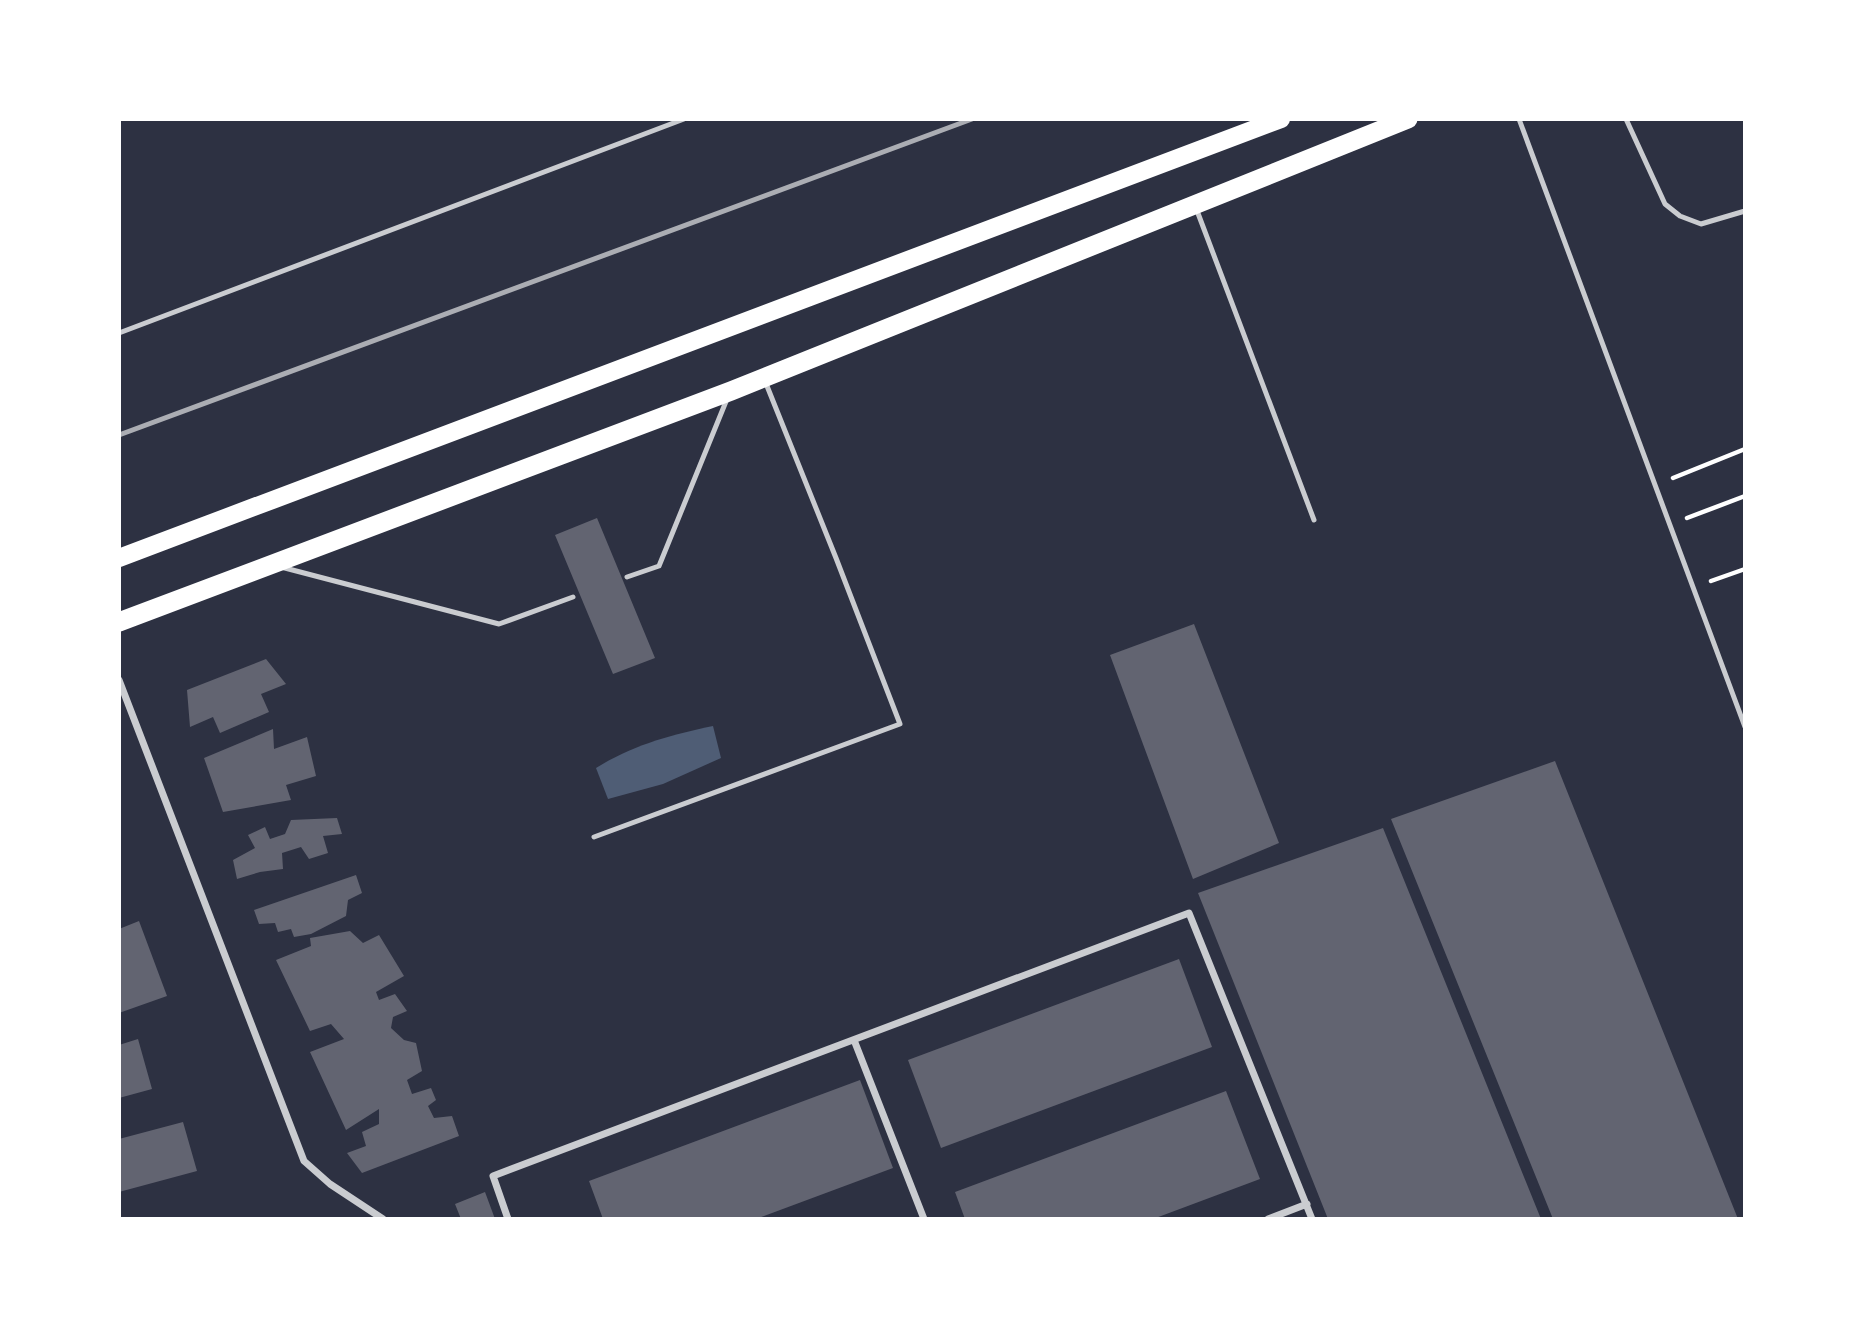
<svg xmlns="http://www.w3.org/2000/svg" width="1864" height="1338" font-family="'Varela Round',sans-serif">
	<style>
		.water { fill: #4f5d75 }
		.building { fill: #626471 }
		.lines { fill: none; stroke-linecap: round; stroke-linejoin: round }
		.path { stroke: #fff; stroke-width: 4.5 }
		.service { stroke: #caccd0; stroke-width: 5 }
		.minor { stroke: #caccd0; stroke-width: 7 }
		.primary { stroke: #fff; stroke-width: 18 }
		.trunk { stroke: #fff; stroke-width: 19 }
		.rail { stroke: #abadb3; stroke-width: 5 }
	</style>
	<rect width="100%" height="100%" fill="#2d3142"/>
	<path class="water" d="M 713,726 L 721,758 L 663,784 L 608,799 L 596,768 C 633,745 670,735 713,726 Z"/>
	<path class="building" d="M 597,518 L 655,658 L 613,674 L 555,535 Z
		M 1194,624 L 1279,843 L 1193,879 L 1110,655 Z
		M 266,659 L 286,684 L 261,694 L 269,712 L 220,733 L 213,717 L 190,727 L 187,690 Z
		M 273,729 L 274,749 L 307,737 L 316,776 L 286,785 L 291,800 L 223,812 L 204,758 Z
		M 1555,761 L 1738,1219 L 1553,1219 L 1391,819 Z
		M 337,818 L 342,834 L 323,836 L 328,853 L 309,859 L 301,847 L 282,853 L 283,869 L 260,872 L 237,879 L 233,860 L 255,848 L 248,835 L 265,827 L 270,839 L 285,834 L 291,820 Z
		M 1383,828 L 1541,1219 L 1328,1219 L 1198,893 Z
		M 356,875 L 362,893 L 348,900 L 346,916 L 311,934 L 294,937 L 291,929 L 278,932 L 275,923 L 259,924 L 254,910 Z
		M 139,921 L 167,996 L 119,1013 L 119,929 Z
		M 350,931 L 363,943 L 379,935 L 404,976 L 376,992 L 379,1000 L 395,994 L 407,1011 L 393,1017 L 391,1028 L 404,1040 L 416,1043 L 422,1071 L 407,1080 L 412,1094 L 431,1088 L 436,1100 L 428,1106 L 434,1118 L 452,1116 L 459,1136 L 362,1173 L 347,1153 L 366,1146 L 362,1132 L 379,1124 L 379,1109 L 346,1130 L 310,1052 L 344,1039 L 331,1024 L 310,1031 L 276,960 L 311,946 L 310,938 Z
		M 1179,959 L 1212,1047 L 941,1148 L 908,1060 Z
		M 138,1039 L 152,1089 L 119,1098 L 119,1045 Z
		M 860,1080 L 893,1168 L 756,1219 L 603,1219 L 589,1181 Z
		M 1226,1091 L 1260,1179 L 1153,1219 L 965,1219 L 955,1192 Z
		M 183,1122 L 197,1171 L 119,1192 L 119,1139 Z
		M 485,1192 L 495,1219 L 461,1219 L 455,1204 Z"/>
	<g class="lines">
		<path class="path" d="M 1673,478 L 1745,449
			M 1687,518 L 1745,496
			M 1711,581 L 1745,569"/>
		<path class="service" d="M 1519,119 L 1745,727
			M 1626,119 L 1665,204 L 1680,216 L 1701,224 L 1745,211
			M 1196,208 L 1314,520
			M 119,333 L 684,119
			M 281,567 L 499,624 L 573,597
			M 627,577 L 659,566 L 727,399
			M 594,837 L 900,724 L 836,558 L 765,381"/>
		<path class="minor" d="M 119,680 L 304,1161 L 330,1184 L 383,1219
			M 854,1040 L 924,1219
			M 508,1219 L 493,1176 L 1189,913 L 1312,1219
			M 1268,1219 L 1307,1204"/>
		<path class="primary" d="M 119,558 L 1281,119"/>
		<path class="trunk" d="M 119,622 L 731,391 L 1408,119"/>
		<path class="rail" d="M 119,435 L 972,119"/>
	</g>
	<rect width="1864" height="1338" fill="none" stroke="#ffffff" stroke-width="242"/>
</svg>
